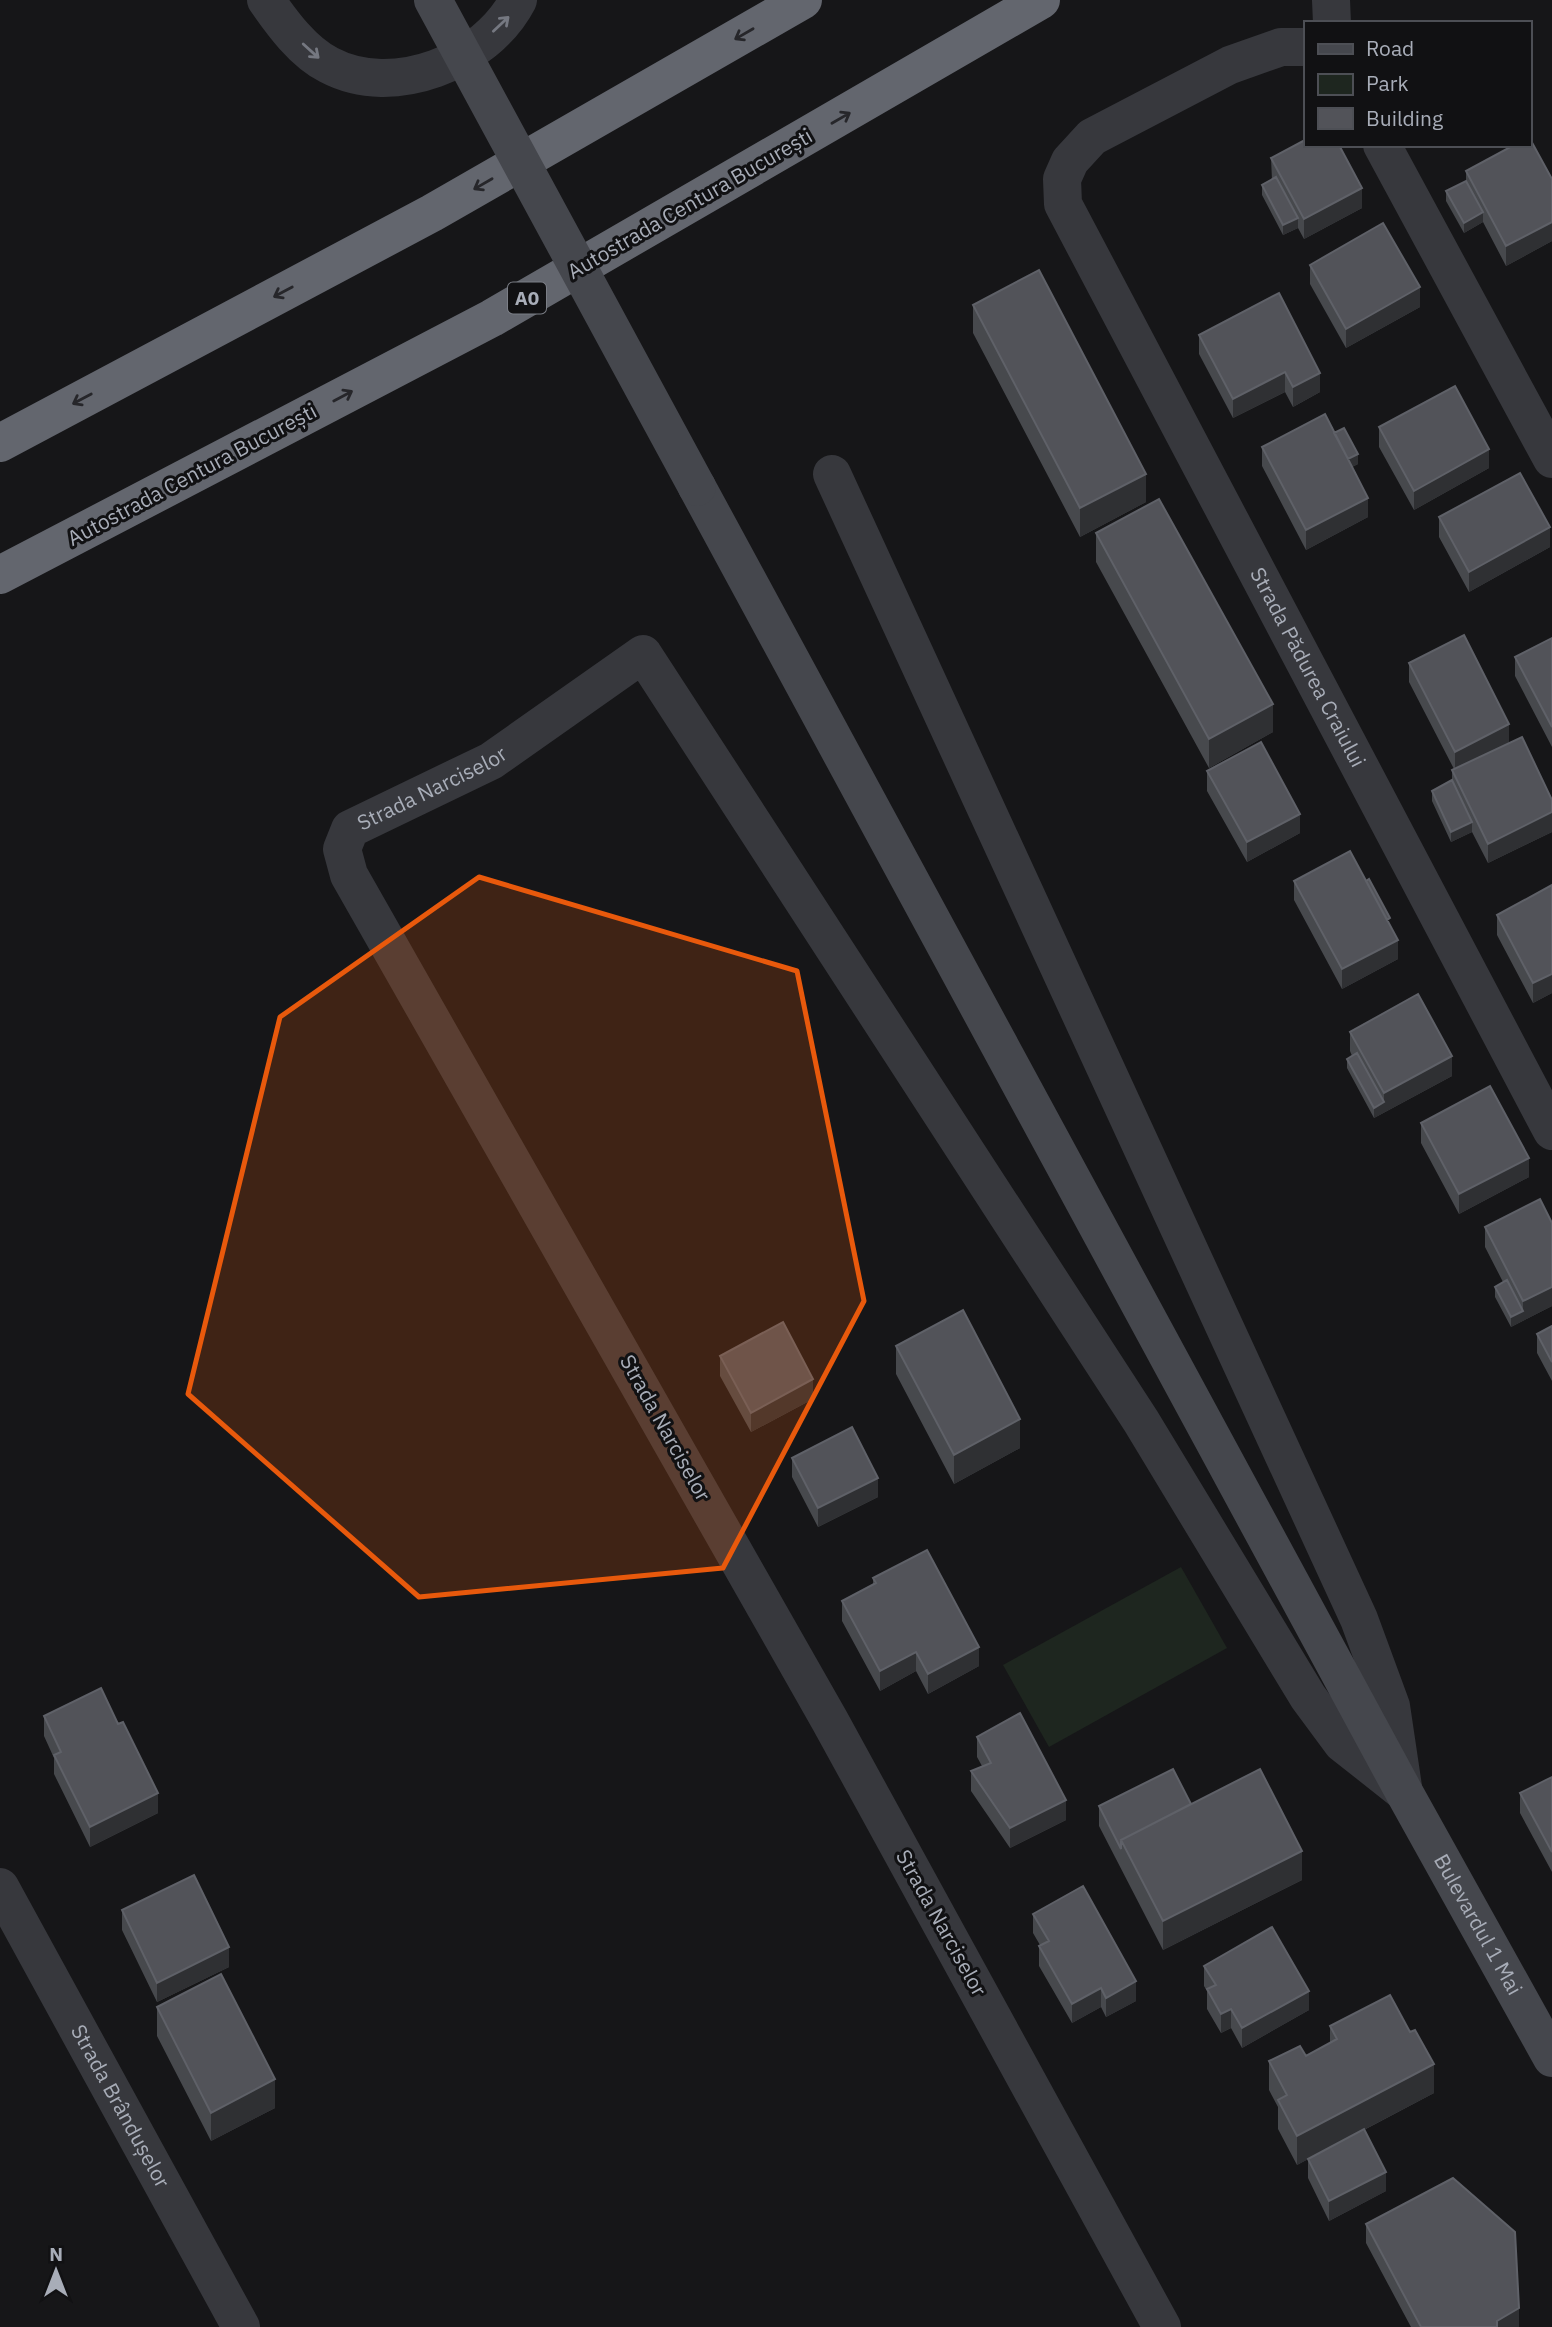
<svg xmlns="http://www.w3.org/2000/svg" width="1552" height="2327" font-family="'IBM Plex Sans',sans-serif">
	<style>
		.green { fill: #1e261f }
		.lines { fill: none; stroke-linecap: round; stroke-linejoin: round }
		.street { stroke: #37383d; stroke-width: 38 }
		.secondary { stroke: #45474d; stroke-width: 38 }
		.highway { stroke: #63666e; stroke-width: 38 }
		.secondary-bridge { stroke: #45474d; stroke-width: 38 }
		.wall { fill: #47494d }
		.shaded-wall { fill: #2f3033 }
		.building { fill: #525359; stroke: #5f6168; stroke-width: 2 }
		.oneway { stroke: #757881 }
		.oneway2 { stroke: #26262a }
		.marked { fill: #e8590c; fill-opacity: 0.2; stroke: #e8590c; stroke-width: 5; stroke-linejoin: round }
		.labels { text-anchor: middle; stroke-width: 6; stroke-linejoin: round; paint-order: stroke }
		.shield { fill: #111113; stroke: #7b7e86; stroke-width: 2 }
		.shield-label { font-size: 19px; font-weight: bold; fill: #a8adb8 }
		.street-label { font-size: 21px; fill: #a8adb8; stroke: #111113 }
	</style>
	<rect width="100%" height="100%" fill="#161618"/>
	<path class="green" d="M 1181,1567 L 1227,1648 L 1049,1747 L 1003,1665 Z"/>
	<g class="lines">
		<g class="street">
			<path d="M 266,0 C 282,23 303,52 329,65 C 393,99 486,62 518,0"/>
			<path d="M 1331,0 L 1332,23"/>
			<path id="s1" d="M 1305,47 L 1281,47 L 1230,65 L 1092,137 L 1070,161 L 1062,179 L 1063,204 L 1552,1131"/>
			<path d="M 1382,145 L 1552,459"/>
			<path d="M 832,474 L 1359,1619 L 1391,1706 L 1403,1787"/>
			<path id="s2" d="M 0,1887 L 241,2327"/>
			<path id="s3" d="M 1162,2327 L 830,1721 L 349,875 L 342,849 L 350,829 L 491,761 L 643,654 L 1141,1421 L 1308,1697 L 1342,1743 L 1404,1792"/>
		</g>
		<path class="secondary" id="s4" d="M 697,487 L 1404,1792 L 1552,2058"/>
		<path class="highway" d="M 0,443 L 432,213 L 803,0
			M 0,575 L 492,318 L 1041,0"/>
		<path class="secondary-bridge" d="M 433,0 L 697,487"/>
	</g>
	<path class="wall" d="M 1271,158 L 1362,208 L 1304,239 L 1298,228 L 1283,235 L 1262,195 L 1262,185 L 1272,180 Z
		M 1466,171 L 1552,179 L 1552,241 L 1506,266 L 1483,222 L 1464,233 L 1446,201 L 1446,191 L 1466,181 Z
		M 1310,265 L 1420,307 L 1346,348 L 1310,284 Z
		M 1279,293 L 1320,392 L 1293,407 L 1285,392 L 1233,418 L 1199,354 L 1199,335 Z
		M 973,305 L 1146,502 L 1080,537 L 973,333 Z
		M 1379,427 L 1489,468 L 1414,510 L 1379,447 Z
		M 1334,433 L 1358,464 L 1352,467 L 1368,517 L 1306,550 L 1262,466 L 1262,447 Z
		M 1439,517 L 1550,547 L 1469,592 L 1439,537 Z
		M 1096,533 L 1273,732 L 1209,768 L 1096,562 Z
		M 1552,638 L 1552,747 L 1515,676 L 1515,657 Z
		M 1409,663 L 1509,743 L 1552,800 L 1552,832 L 1488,863 L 1472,832 L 1451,842 L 1432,801 L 1432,791 L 1452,780 L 1452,770 L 1454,769 L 1409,682 Z
		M 1207,771 L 1300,833 L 1247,862 L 1207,791 Z
		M 1294,881 L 1390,924 L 1398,959 L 1342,989 L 1294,900 Z
		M 1552,885 L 1552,993 L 1533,1003 L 1497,935 L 1497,915 Z
		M 1350,1032 L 1452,1076 L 1374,1118 L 1347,1068 L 1347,1059 L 1352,1056 L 1350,1051 Z
		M 1421,1123 L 1529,1177 L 1459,1214 L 1421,1143 Z
		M 1552,1223 L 1552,1306 L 1511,1327 L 1495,1297 L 1495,1287 L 1503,1282 L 1485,1247 L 1485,1227 Z
		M 1552,1326 L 1552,1381 L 1537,1353 L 1537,1334 Z
		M 896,1346 L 1020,1448 L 954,1484 L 896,1374 Z
		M 720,1356 L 813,1399 L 751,1432 L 720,1376 Z
		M 792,1458 L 878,1497 L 818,1527 L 792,1477 Z
		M 873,1578 L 979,1666 L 928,1694 L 916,1671 L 880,1691 L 842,1621 L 842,1601 L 873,1585 Z
		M 44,1716 L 118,1724 L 158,1813 L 90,1847 L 54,1774 L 54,1758 L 44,1736 Z
		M 977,1737 L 1066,1820 L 1010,1848 L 971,1791 L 971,1771 L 982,1766 L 977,1757 Z
		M 1552,1777 L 1552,1872 L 1520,1813 L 1520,1793 Z
		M 1191,1804 L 1302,1880 L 1163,1950 L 1099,1826 L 1099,1806 Z
		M 122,1910 L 229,1967 L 157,2002 L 122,1930 Z
		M 1033,1914 L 1136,2001 L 1106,2017 L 1101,2007 L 1072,2023 L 1039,1966 L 1039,1946 L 1040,1945 L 1033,1933 Z
		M 1204,1966 L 1309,2010 L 1242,2048 L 1231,2028 L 1221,2033 L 1207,2009 L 1207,1991 L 1204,1986 Z
		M 157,2007 L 275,2108 L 211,2141 L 157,2036 Z
		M 1330,2026 L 1434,2093 L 1364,2130 L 1386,2191 L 1329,2221 L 1308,2178 L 1308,2159 L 1297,2165 L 1278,2129 L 1278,2107 L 1269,2090 L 1269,2061 L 1306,2056 L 1330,2043 Z
		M 1366,2224 L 1519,2327 L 1411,2327 L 1366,2243 Z"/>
	<path class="shaded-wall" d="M 1362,188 L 1362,208 L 1304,239 L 1304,219 Z
		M 1483,212 L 1483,222 L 1464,233 L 1464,223 Z
		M 1298,218 L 1298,228 L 1283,235 L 1283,225 Z
		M 1552,222 L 1552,241 L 1506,266 L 1506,246 Z
		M 1420,287 L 1420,307 L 1346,348 L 1346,329 Z
		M 1285,372 L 1285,392 L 1233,418 L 1233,399 Z
		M 1320,373 L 1320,392 L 1293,407 L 1293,387 Z
		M 1489,449 L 1489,468 L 1414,510 L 1414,491 Z
		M 1358,454 L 1358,464 L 1344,471 L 1344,461 Z
		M 1146,474 L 1146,502 L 1080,537 L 1080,508 Z
		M 1368,498 L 1368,517 L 1306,550 L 1306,530 Z
		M 1550,527 L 1550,547 L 1469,592 L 1469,572 Z
		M 1273,704 L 1273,732 L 1209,768 L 1209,739 Z
		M 1509,724 L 1509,744 L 1455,771 L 1455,752 Z
		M 1552,812 L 1552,832 L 1488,863 L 1488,844 Z
		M 1300,814 L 1300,833 L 1247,862 L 1247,842 Z
		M 1472,822 L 1472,832 L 1451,842 L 1451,832 Z
		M 1398,940 L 1398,959 L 1342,989 L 1342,969 Z
		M 1552,974 L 1552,993 L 1533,1003 L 1533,983 Z
		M 1452,1056 L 1452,1076 L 1374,1118 L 1374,1108 L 1384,1102 L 1384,1093 Z
		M 1529,1158 L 1529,1177 L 1459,1214 L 1459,1194 Z
		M 1552,1287 L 1552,1306 L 1511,1327 L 1511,1317 L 1523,1311 L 1523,1301 Z
		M 813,1379 L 813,1399 L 751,1432 L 751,1413 Z
		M 1020,1419 L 1020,1448 L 954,1484 L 954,1455 Z
		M 878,1478 L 878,1497 L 818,1527 L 818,1508 Z
		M 979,1647 L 979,1666 L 928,1694 L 928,1674 Z
		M 916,1652 L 916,1671 L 880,1691 L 880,1671 Z
		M 158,1793 L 158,1813 L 90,1847 L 90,1827 Z
		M 1066,1800 L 1066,1820 L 1010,1848 L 1010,1828 Z
		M 1302,1851 L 1302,1880 L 1163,1950 L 1163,1921 Z
		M 229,1947 L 229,1967 L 157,2002 L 157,1983 Z
		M 1136,1981 L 1136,2001 L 1106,2017 L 1106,1998 Z
		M 1101,1988 L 1101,2007 L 1072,2023 L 1072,2004 Z
		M 1309,1991 L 1309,2010 L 1242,2048 L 1242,2028 Z
		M 1231,2009 L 1231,2028 L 1221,2033 L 1221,2014 Z
		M 1434,2064 L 1434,2093 L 1297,2165 L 1297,2136 Z
		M 275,2079 L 275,2108 L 211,2141 L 211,2113 Z
		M 1386,2172 L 1386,2191 L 1329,2221 L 1329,2201 Z
		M 1519,2308 L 1519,2327 L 1497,2327 L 1497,2321 Z"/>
	<path class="building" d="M 1529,137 L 1552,179 L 1552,222 L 1506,246 L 1466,171 L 1514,145 L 1529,145 Z
		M 1305,140 L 1305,145 L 1339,145 L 1362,188 L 1304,219 L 1271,158 Z
		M 1276,177 L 1298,218 L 1283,225 L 1262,185 Z
		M 1466,181 L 1483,212 L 1464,223 L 1446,191 Z
		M 1383,223 L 1420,287 L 1346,329 L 1310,265 Z
		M 1039,270 L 1146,474 L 1080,508 L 973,305 Z
		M 1279,293 L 1320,373 L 1293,387 L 1285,372 L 1233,399 L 1199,335 Z
		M 1455,386 L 1489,449 L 1414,491 L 1379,427 Z
		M 1325,414 L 1368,498 L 1306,530 L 1262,447 Z
		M 1344,428 L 1358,454 L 1348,459 L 1334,433 Z
		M 1520,473 L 1550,527 L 1469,572 L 1439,517 Z
		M 1159,499 L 1273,704 L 1209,739 L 1096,533 Z
		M 1464,635 L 1509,724 L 1455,752 L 1409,663 Z
		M 1552,638 L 1552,727 L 1515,657 Z
		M 1522,737 L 1552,800 L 1552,812 L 1488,844 L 1452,770 Z
		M 1261,742 L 1300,814 L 1247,842 L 1207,771 Z
		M 1452,780 L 1472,822 L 1451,832 L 1432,791 Z
		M 1350,851 L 1398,940 L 1342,969 L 1294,881 Z
		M 1369,879 L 1390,918 L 1387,920 L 1366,881 Z
		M 1552,885 L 1552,974 L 1533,983 L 1497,915 Z
		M 1418,994 L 1452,1056 L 1384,1093 L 1350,1032 Z
		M 1357,1053 L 1384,1102 L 1374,1108 L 1347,1059 Z
		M 1490,1086 L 1529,1158 L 1459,1194 L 1421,1123 Z
		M 1540,1199 L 1552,1223 L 1552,1287 L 1523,1301 L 1485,1227 Z
		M 1507,1280 L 1523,1311 L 1511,1317 L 1495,1287 Z
		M 963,1310 L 1020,1419 L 954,1455 L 896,1346 Z
		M 783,1322 L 813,1379 L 751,1413 L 720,1356 Z
		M 1552,1326 L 1552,1362 L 1537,1334 Z
		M 852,1427 L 878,1478 L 818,1508 L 792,1458 Z
		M 927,1550 L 979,1647 L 928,1674 L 916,1652 L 880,1671 L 842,1601 L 876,1583 L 873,1578 Z
		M 101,1688 L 118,1724 L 123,1722 L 158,1793 L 90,1827 L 54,1755 L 61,1752 L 44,1716 Z
		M 1020,1713 L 1066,1800 L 1010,1828 L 971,1771 L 991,1763 L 977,1737 Z
		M 1173,1769 L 1191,1804 L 1121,1840 L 1121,1849 L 1099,1806 Z
		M 1260,1769 L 1302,1851 L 1163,1921 L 1121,1840 Z
		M 1552,1777 L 1552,1852 L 1520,1793 Z
		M 194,1875 L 229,1947 L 157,1983 L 122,1910 Z
		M 1083,1886 L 1136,1981 L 1106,1998 L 1101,1988 L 1072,2004 L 1039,1946 L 1049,1941 L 1033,1914 Z
		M 1272,1927 L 1309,1991 L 1242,2028 L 1231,2009 L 1221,2014 L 1207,1989 L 1216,1985 L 1204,1966 Z
		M 221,1974 L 275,2079 L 211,2113 L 157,2007 Z
		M 1390,1995 L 1410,2032 L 1415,2030 L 1434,2064 L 1297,2136 L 1278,2100 L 1287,2095 L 1269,2061 L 1300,2046 L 1306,2056 L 1337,2039 L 1330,2026 Z
		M 1364,2129 L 1386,2172 L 1329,2201 L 1308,2159 Z
		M 1453,2178 L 1515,2232 L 1519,2308 L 1497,2321 L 1497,2327 L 1421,2327 L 1366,2224 Z"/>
	<defs><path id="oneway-shaft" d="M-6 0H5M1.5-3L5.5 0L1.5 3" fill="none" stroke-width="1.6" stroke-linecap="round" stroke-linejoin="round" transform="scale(1.75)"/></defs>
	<g class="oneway">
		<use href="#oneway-shaft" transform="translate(501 24) rotate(-43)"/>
		<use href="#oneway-shaft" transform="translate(311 51) rotate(42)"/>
	</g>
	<g class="oneway2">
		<use href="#oneway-shaft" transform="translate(744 34) rotate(150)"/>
		<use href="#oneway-shaft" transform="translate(841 118) rotate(-30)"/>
		<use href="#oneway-shaft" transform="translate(483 184) rotate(150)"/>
		<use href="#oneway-shaft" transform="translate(283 292) rotate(152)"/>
		<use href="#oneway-shaft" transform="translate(343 396) rotate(-28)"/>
		<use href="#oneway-shaft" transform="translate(82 399) rotate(152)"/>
	</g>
	<path class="marked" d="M 479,877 L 797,971 L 864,1301 L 723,1568 L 419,1597 L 188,1394 L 280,1017 Z"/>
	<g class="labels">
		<rect class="shield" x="508" y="282.5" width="38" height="31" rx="5"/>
		<g class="shield-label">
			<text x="527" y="305">A0</text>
		</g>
		<g class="street-label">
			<text transform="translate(690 204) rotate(-30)" y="7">Autostrada Centura București</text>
			<text transform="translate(192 475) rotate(-28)" y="7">Autostrada Centura București</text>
			<text dy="7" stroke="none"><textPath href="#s1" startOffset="835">Strada Pădurea Craiului</textPath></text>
			<text dy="7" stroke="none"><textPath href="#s3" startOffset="1804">Strada Narciselor</textPath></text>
			<text transform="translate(665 1428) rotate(61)" y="7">Strada Narciselor</text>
			<text transform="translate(941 1923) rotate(61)" y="7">Strada Narciselor</text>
			<text dy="7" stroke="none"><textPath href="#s4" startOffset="1636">Bulevardul 1 Mai</textPath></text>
			<text dy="7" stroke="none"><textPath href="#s2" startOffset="250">Strada Brândușelor</textPath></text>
		</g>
	</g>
	<rect x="1304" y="21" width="228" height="126" fill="#111113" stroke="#4d4f55" stroke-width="2"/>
	<rect x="1318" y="44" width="35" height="10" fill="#45474d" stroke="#4d4f55" stroke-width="2"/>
	<text x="1366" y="56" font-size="21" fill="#a8adb8">Road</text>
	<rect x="1318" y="74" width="35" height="21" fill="#1e261f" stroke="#4d4f55" stroke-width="2"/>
	<text x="1366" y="91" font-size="21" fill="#a8adb8">Park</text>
	<rect x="1318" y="108" width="35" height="21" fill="#525359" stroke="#4d4f55" stroke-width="2"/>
	<text x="1366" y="126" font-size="21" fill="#a8adb8">Building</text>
	<g transform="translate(56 2271)" stroke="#111113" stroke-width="5" paint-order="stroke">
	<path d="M0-5L12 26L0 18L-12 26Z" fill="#a8adb8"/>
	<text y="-10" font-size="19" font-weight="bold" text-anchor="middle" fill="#a8adb8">N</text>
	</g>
</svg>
